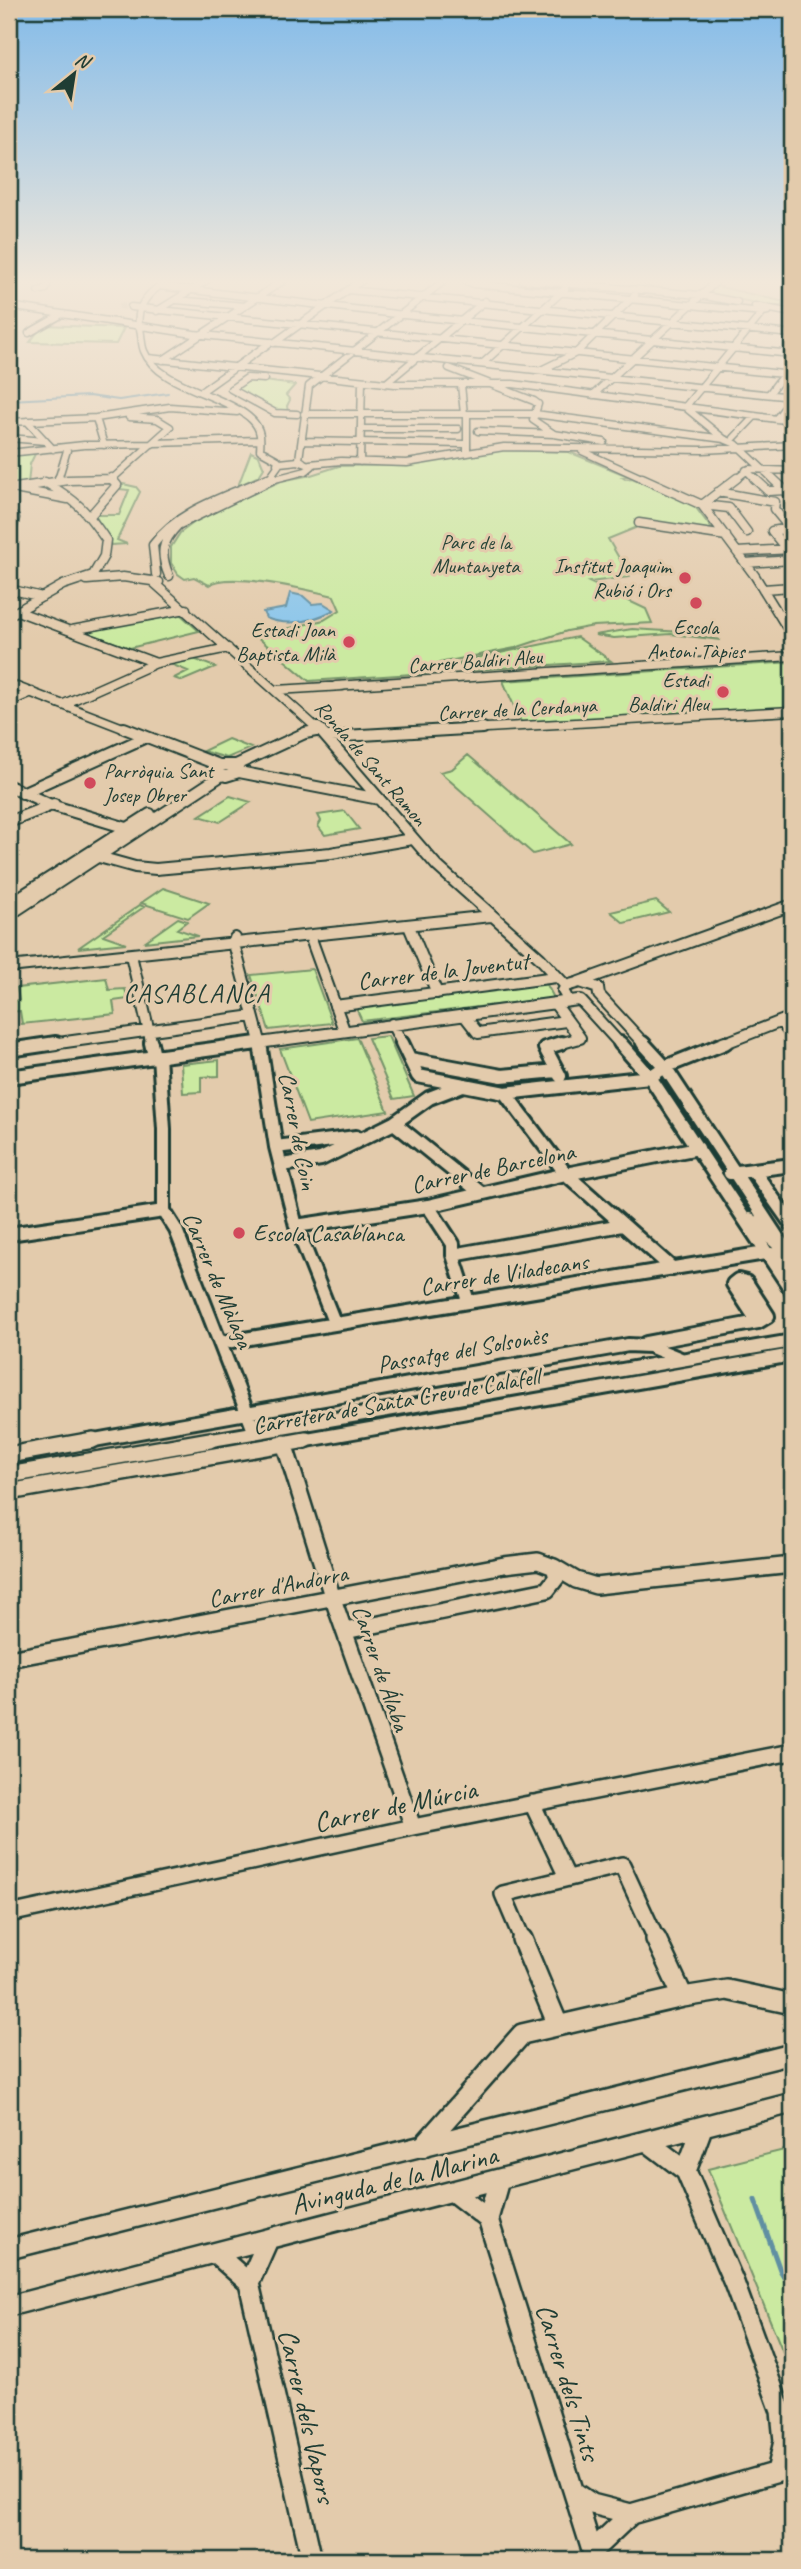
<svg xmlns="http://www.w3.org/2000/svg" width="801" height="2569" font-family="Caveat,sans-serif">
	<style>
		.green { fill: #cbeaa1; stroke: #75946a; stroke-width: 2 }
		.water { fill: #8bc6eb; stroke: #608fa2; stroke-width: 2 }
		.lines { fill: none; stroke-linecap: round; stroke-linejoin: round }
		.stream-far1 { stroke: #608fa2; stroke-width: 2 }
		.stream { stroke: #608fa2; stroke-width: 5 }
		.minor-tunnel { stroke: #bcaf94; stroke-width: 6; stroke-dasharray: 6 2.5; stroke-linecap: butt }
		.minor-far5-casing { stroke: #1f3d34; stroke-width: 9 }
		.minor-far4-casing { stroke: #1f3d34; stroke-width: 11 }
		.minor-far3-casing { stroke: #1f3d34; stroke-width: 14 }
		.minor-far2-casing { stroke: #1f3d34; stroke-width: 18 }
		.minor-far1-casing { stroke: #1f3d34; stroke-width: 20 }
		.minor-casing { stroke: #1f3d34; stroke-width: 24 }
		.minor-far5 { stroke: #e3cbac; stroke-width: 6 }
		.minor-far4 { stroke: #e3cbac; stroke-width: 8 }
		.minor-far3 { stroke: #e3cbac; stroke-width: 10 }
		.minor-far2 { stroke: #e3cbac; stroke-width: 12 }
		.minor-far1 { stroke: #e3cbac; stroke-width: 15 }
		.minor { stroke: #e3cbac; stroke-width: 19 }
		.poi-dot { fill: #d1495b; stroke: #e3cbac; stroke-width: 2.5 }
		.labels { text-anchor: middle; stroke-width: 6; stroke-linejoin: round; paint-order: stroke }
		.far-park-label { font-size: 21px; fill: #284639; stroke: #e3cbac }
		.far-poi-label { font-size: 21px; fill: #1f3d34; stroke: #e3cbac; text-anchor: end }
		.far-street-label { font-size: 21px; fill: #1f3d34; stroke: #e3cbac }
		.street-label { font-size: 24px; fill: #1f3d34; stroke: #e3cbac }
		.poi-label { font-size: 24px; fill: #1f3d34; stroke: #e3cbac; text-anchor: start }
		.neighbourhood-label { font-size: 26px; letter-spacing: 2px; fill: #1f3d34; stroke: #e3cbac }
		.near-street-label { font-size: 28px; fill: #1f3d34; stroke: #e3cbac }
	</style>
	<rect width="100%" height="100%" fill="#e3cbac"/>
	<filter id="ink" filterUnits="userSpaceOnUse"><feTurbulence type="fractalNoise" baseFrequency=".0143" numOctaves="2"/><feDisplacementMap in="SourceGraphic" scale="14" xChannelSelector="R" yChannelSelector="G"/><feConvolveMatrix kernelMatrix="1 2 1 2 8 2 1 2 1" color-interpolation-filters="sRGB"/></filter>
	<g filter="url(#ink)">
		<path class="green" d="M 716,286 L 789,303 L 774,307 L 709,293 Z
			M 43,325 L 124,328 L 116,344 L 30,342 Z
			M 249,379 L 295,385 L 286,395 L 290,400 L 287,406 L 288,413 L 279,413 L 235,390 Z
			M 501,450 L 569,452 L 628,476 L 622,477 L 625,479 L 632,478 L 693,504 L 715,533 L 640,526 L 608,539 L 630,577 L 589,582 L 646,609 L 652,623 L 594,626 L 567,631 L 515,648 L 439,663 L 428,673 L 309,681 L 256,636 L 324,620 L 340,610 L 334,596 C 309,590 227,571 209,585 L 194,577 L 185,579 L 178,574 L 171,563 L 171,547 L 180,533 L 200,518 L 281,481 L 311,475 L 339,466 L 410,465 Z
			M 36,452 L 30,464 L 28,484 L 9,487 L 9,454 Z
			M 251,452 L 259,456 L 264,468 L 259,476 L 238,486 Z
			M 123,484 L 136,487 L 140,492 L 117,540 L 127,544 L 111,545 L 95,515 L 119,515 L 129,490 L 119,489 Z
			M 179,613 L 199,631 L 130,648 L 85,632 Z
			M 632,629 L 683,632 L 720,640 L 671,634 L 614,638 L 595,635 Z
			M 577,637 L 611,661 L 472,670 L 459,665 L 462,661 Z
			M 191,658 L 215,667 L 182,681 L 174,678 L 188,671 L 168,663 Z
			M 792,662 L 792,708 L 521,722 L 503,681 Z
			M 228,739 L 251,748 L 227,758 L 203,751 Z
			M 468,755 L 571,844 L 533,854 L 440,772 L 452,769 Z
			M 230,796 L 251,802 L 220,822 L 199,816 Z
			M 345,811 L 359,829 L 325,835 L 318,826 L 321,821 L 318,815 Z
			M 163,888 L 209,903 L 188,918 L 141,903 Z
			M 656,901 L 669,912 L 624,923 L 611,912 Z
			M 140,905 L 144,907 L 103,935 L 126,943 L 78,948 Z
			M 178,918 L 187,921 L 177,929 L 198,936 L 144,942 Z
			M 312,969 L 332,1023 L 269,1030 L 251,975 Z
			M 106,978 L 109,990 L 125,989 L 128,999 L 113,1001 L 115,1014 L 22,1024 L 20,1011 L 9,1012 L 9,1001 L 19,1000 L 17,988 Z
			M 546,983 L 554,998 L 362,1021 L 355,1006 Z
			M 388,1036 L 414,1096 L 394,1099 L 368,1038 Z
			M 357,1038 L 388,1111 L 308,1123 L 280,1049 Z
			M 219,1060 L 219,1076 L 201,1077 L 201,1092 L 183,1093 L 181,1064 Z
			M 792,2148 L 792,2374 L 708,2169 Z"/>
		<path class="water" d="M 290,593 L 303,596 L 312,604 L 323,603 L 334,610 C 313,621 288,627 266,618 L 263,612 L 286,608 Z"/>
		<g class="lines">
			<path class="stream-far1" d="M 9,400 L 89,396 L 119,400 L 168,393"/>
			<path class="stream" d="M 755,2200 L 780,2270 L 792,2290"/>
			<path class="minor-tunnel" d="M 119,306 L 131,307"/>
			<defs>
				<path id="minor-far5" d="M 464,280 L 473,284 L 763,312
					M 523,280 L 700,295 L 737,302
					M 166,282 C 148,292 134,308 140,329 C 142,336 141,344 144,351 C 158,387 226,394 252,420 C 261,429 261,438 260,450 L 278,460 L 277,464
					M 159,286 L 404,315 L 792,354
					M 348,290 L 792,334
					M 38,291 L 46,289 L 49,280
					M 176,300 L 245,306
					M 9,306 L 194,334 L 792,397
					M 755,306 L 792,313
					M 131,307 L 792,375
					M 157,311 L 207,280
					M 29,333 L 59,316
					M 274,343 L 362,280
					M 148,358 L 395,384 L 513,384 L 792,421
					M 163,360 L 284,280
					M 482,364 L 565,289
					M 449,368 L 534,401 L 538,404 L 533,420 L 554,434
					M 541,370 L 576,353 L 635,295
					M 264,379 L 247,378 L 231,389 L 275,413 L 297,414
					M 385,384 L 485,301
					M 461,385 L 464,414
					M 202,391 L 271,342
					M 769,394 L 792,363
					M 593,395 L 718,280
					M 685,407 L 763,312 L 768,311
					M 685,407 L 724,439 L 736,444 L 774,480
					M 304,414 L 535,414 L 724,439
					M 467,416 L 467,445
					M 96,418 L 104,445
					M 776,419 L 792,398
					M 27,421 L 53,449
					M 9,422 L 96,418 L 170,407 L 237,412
					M 361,429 L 458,429
					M 478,431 L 554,434 L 604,442
					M 9,438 L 45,441
					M 734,438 L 755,416
					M 302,441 L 464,444 L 467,445 L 467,452
					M 154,443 L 259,440
					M 582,451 L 646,480
					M 9,453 L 84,445 L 152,444
					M 303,462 L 299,459 L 309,386 L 445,280
					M 360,462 L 362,382
					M 310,464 L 341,461 L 407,463 L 504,447 L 703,450 L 792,445
					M 746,470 L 756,480
					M 58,480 L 68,447
					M 79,480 L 110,479
					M 111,480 L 170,427 L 157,419 L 129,417
					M 264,480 L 270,477 L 280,463 L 298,461 L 312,466 L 306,471 L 271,480
					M 735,480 L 749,469 L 792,471"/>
				<path id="minor-far4" d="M 642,478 L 702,505 L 729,508 L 747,532
					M 754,478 L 768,491 L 785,490
					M 772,478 L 792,497
					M 58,481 L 59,478
					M 9,489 L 68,480 L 110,479
					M 20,490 L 68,499
					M 718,492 L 775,502 L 774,509 L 792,531
					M 702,505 L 755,576 L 792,636
					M 702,505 L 737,478
					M 9,514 L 15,518 L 9,543
					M 90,516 L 117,485 L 111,478
					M 639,523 L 726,536
					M 786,549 L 772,531 L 790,528
					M 737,552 L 792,549
					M 745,563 L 792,560
					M 156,574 L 153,545 C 179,509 229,496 268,478
					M 169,576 C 160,554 161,542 178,525 L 275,478
					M 87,580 L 123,577 L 159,582
					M 153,582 L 319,730
					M 9,589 L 42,597
					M 763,589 L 792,587
					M 24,607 L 63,585 L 93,575 L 104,556 L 106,540 C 85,509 77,501 45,482
					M 17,611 L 156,663
					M 9,615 L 29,605
					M 72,630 L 186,609
					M 9,684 L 128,730
					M 336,686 L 792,656
					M 277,690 L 343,686
					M 9,702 L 32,692
					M 64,704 L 156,663 L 228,648
					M 451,730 L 792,711"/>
				<path id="minor-far3" d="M 124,728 L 219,765 L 236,765
					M 318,728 L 437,866 L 540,958 L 566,986 L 563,991 L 566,996
					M 327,737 L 483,728
					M 236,765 L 305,733 L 321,730
					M 215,773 L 226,776 L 239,772 L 379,799
					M 9,786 L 51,805 L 130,829
					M 22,793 L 146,737
					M 9,822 L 54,804
					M 88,854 L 135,867 L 156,869 L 331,853 L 412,839
					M 9,904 L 150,814
					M 9,915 L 222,775
					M 409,926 L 437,993
					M 310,936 L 344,1030
					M 235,938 L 234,944 L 261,1045
					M 131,955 L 152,1045
					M 9,967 L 491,916
					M 579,982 L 792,905
					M 566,986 L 580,982 L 598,988 L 599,995 L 645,1045
					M 581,1001 L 621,1045
					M 335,1006 L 556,977
					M 464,1015 L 478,1033 L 566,1021
					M 781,1022 L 792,1036
					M 392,1024 L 403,1045
					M 44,1045 L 253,1016
					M 244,1045 L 578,1000
					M 555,1045 L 580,1038 L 556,1005
					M 720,1045 L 792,1017"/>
				<path id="minor-far2" d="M 151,1043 L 154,1056
					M 260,1043 L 276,1147 L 296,1226 L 334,1322
					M 402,1043 L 418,1076 L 505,1093 L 650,1077 L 665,1067 L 725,1043
					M 620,1043 L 650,1077 L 792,1291
					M 643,1043 L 665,1067 L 789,1255
					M 9,1050 L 56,1043
					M 159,1056 L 164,1129 L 164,1211 L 176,1230 L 255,1433
					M 410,1059 L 502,1076 L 557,1071
					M 560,1076 L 545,1048 L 561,1043
					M 9,1077 L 257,1043
					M 505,1093 L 566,1174 L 673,1269
					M 394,1123 L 481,1193
					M 276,1147 L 356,1137
					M 282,1165 L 321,1159 L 394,1123 L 429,1098 L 463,1085
					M 753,1170 L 792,1225
					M 730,1173 L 792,1165
					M 428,1206 L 453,1244 L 453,1255 L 468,1301
					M 750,1219 L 781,1247
					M 296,1226 L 428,1206 L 566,1174 L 698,1148
					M 9,1234 L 164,1211
					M 453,1255 L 622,1225
					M 738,1280 L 746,1282 L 768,1316 L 758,1322 L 733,1284 Z
					M 220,1343 L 765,1253 L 776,1255 L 792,1267
					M 646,1343 L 758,1322
					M 83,1442 L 628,1345 L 649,1346 L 681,1359
					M 200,1442 L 792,1341
					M 296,1442 L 792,1355"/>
				<path id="minor-far1" d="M 284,1443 L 333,1599 L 413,1827
					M 9,1455 L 93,1440
					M 9,1475 L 210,1440
					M 9,1492 L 306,1440
					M 554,1567 L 576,1580 L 596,1586 L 792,1565
					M 9,1659 L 504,1565 L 538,1561 L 554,1567 L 557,1577 L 547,1590 L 345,1631
					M 532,1803 L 567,1877
					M 9,1914 L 413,1827 L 792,1752
					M 523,1941 L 503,1894 L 622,1865 L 657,1941"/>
				<path id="minor" d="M 522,1939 L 558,2025
					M 656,1939 L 683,1997
					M 648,2142 L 686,2171 L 734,2283 L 781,2411 L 784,2441 L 777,2472
					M 422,2147 L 522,2034 L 683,1997 L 727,1990 L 792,2004
					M 686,2171 L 702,2128
					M 499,2180 L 488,2219 L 595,2560
					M 453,2192 L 488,2219
					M 9,2249 L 792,2054
					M 215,2253 L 249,2283 L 312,2560
					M 249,2283 L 268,2240
					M 9,2306 L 792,2103
					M 574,2492 L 592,2504 L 631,2514
					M 592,2551 L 631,2514 L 792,2468"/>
			</defs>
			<use href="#minor-far5" class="minor-far5-casing"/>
			<use href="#minor-far4" class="minor-far4-casing"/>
			<use href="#minor-far3" class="minor-far3-casing"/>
			<use href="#minor-far2" class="minor-far2-casing"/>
			<use href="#minor-far1" class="minor-far1-casing"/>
			<use href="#minor" class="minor-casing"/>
			<use href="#minor-far5" class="minor-far5"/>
			<use href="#minor-far4" class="minor-far4"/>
			<use href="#minor-far3" class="minor-far3"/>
			<use href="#minor-far2" class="minor-far2"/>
			<use href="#minor-far1" class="minor-far1"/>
			<use href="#minor" class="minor"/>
		</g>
	</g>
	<linearGradient id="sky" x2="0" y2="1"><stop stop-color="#83bbe9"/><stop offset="0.44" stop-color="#f2e8da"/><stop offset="1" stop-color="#f2e8da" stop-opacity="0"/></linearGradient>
	<rect width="801" height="640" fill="url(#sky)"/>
	<g class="poi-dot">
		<circle cx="685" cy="578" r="7"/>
		<circle cx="696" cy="603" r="7"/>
		<circle cx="349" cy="642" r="7"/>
		<circle cx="723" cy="692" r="7"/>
		<circle cx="90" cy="783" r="7"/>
		<circle cx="239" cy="1233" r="7"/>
	</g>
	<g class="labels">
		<g class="far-park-label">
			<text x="476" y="549">Parc de la<tspan x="476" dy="24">Muntanyeta</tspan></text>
		</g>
		<g class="far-poi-label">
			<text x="671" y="573">Institut Joaquim<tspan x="671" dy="24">Rubió i Ors</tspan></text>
			<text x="696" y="634" text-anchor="middle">Escola<tspan x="696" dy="24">Antoni Tàpies</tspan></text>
			<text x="335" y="637">Estadi Joan<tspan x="335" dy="24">Baptista Milà</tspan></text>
			<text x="709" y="687">Estadi<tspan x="709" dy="24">Baldiri Aleu</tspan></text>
			<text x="104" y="778" text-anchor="start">Parròquia Sant<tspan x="104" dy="24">Josep Obrer</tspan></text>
		</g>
		<g class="far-street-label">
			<text transform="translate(475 661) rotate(-4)" y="7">Carrer Baldiri Aleu</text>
			<text transform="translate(517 709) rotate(-3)" y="7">Carrer de la Cerdanya</text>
			<text transform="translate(371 763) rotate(49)" y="7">Ronda de Sant Ramon</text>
		</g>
		<g class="street-label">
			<text transform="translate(443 971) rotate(-7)" y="8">Carrer de la Joventut</text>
			<text transform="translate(298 1131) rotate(79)" y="8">Carrer de Coin</text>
			<text transform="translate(493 1168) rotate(-12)" y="8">Carrer de Barcelona</text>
			<text transform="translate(504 1274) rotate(-9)" y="8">Carrer de Viladecans</text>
			<text transform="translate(218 1280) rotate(67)" y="8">Carrer de Màlaga</text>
			<text transform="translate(462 1350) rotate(-10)" y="8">Passatge del Solsonès</text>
			<text transform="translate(396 1401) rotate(-10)" y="8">Carretera de Santa Creu de Calafell</text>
			<text transform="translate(278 1586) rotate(-11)" y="8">Carrer d'Andorra</text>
			<text transform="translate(381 1668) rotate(71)" y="8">Carrer de Álaba</text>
		</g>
		<g class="poi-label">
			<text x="253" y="1241">Escola Casablanca</text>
		</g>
		<g class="neighbourhood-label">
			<text x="197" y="1002">CASABLANCA</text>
		</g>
		<g class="near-street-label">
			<text transform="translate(395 1805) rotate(-12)" y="10">Carrer de Múrcia</text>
			<text transform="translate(394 2179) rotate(-14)" y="10">Avinguda de la Marina</text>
			<text transform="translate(569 2382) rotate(73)" y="10">Carrer dels Tints</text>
			<text transform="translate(308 2416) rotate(77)" y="10">Carrer dels Vapors</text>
		</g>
	</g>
	<rect width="801" height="2569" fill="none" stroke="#e3cbac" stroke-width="35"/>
	<rect x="18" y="18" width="766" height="2534" fill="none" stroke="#1f3d34" stroke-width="2.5" filter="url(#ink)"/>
	<g transform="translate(74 74) rotate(30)" stroke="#e3cbac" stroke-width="5" paint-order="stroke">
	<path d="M0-5L12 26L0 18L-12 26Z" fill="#1f3d34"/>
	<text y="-10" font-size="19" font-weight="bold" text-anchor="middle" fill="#1f3d34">N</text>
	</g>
</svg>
